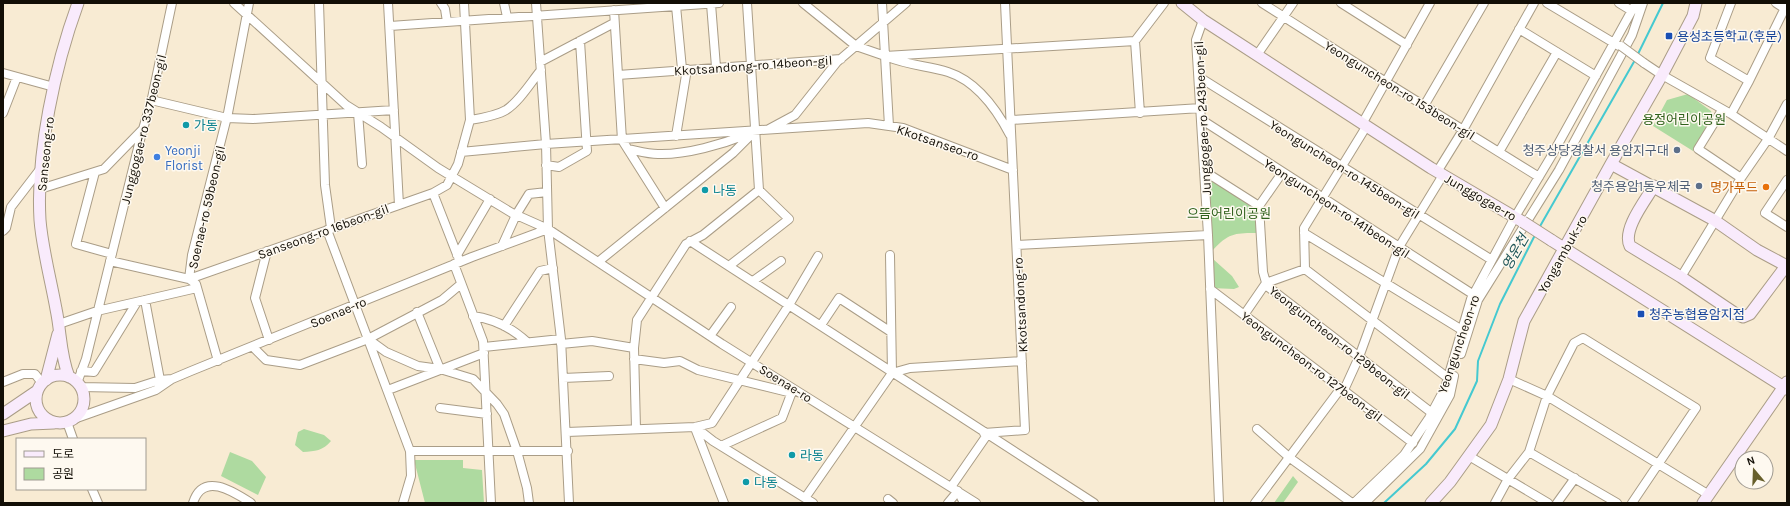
<svg xmlns="http://www.w3.org/2000/svg" width="1790" height="506" font-family="Karla,'Noto Sans KR',sans-serif">
	<style>
		.green { fill: #aedaa0 }
		.lines { fill: none; stroke-linecap: round; stroke-linejoin: round }
		.stream { stroke: #45c9d0; stroke-width: 2 }
		.street-casing { stroke: #aa9d87; stroke-width: 10 }
		.secondary-casing { stroke: #aa9d87; stroke-width: 13 }
		.street { stroke: #fff; stroke-width: 8 }
		.secondary { stroke: #f9ebfc; stroke-width: 11 }
		.street-bridge-casing { stroke: #aa9d87; stroke-width: 10; stroke-linecap: butt }
		.secondary-bridge-casing { stroke: #aa9d87; stroke-width: 13; stroke-linecap: butt }
		.street-bridge { stroke: #fff; stroke-width: 8 }
		.secondary-bridge { stroke: #f9ebfc; stroke-width: 11 }
		.transit-dot { fill: #1a4fb4; stroke: #fef9f0; stroke-width: 1.5 }
		.culture-dot { fill: #0f9aa8; stroke: #fef9f0; stroke-width: 1.5 }
		.service-dot { fill: #5c6f8a; stroke: #fef9f0; stroke-width: 1.5 }
		.shop-dot { fill: #3f7fe0; stroke: #fef9f0; stroke-width: 1.5 }
		.food-dot { fill: #e8710a; stroke: #fef9f0; stroke-width: 1.5 }
		.labels { text-anchor: middle; stroke-width: 3; stroke-linejoin: round; paint-order: stroke }
		.transit-label { font-size: 13px; fill: #164399; stroke: #fef9f0; text-anchor: start }
		.street-label { font-size: 13px; fill: #120e06; stroke: #fef9f0 }
		.park-label { font-size: 13px; fill: #30621c; stroke: #fef9f0 }
		.culture-label { font-size: 13px; fill: #0d838f; stroke: #fef9f0; text-anchor: start }
		.shop-label { font-size: 13px; fill: #366cbe; stroke: #fef9f0; text-anchor: start }
		.service-label { font-size: 13px; fill: #4e5e75; stroke: #fef9f0; text-anchor: end }
		.food-label { font-size: 13px; fill: #c56008; stroke: #fef9f0; text-anchor: end }
		.water-label { font-size: 14px; font-style: italic; fill: #1b5356; stroke: #fef9f0 }
	</style>
	<rect width="100%" height="100%" fill="#f8ebd3"/>
	<path class="green" d="M 1688,94 L 1711,111 L 1714,120 L 1693,151 L 1653,126 L 1667,100 Z
		M 1205,173 L 1258,207 L 1260,233 C 1237,233 1229,232 1213,250 L 1213,259 L 1232,276 L 1239,287 L 1234,289 L 1211,288 Z
		M 304,429 L 324,435 L 331,441 C 323,451 315,451 303,452 L 295,445 L 298,432 Z
		M 230,452 L 252,461 L 266,477 L 258,495 L 221,476 Z
		M 414,460 L 463,460 L 463,468 L 482,470 L 484,503 L 425,503 Z
		M 1293,476 L 1298,482 L 1283,503 L 1274,503 Z"/>
	<g class="lines">
		<path class="stream" d="M 1637,56 L 1663,3
			M 1539,228 L 1635,60
			M 1384,503 L 1426,464 L 1455,429 L 1477,381 L 1478,361 L 1500,304 L 1535,235"/>
		<defs>
			<path id="street" d="M 234,3 L 346,105 L 381,127 L 438,168 L 512,213 L 548,229 L 722,344 L 976,503
				M 319,3 L 325,185 L 331,228
				M 388,3 L 399,205
				M 441,3 L 445,9 L 447,22
				M 504,3 L 507,17
				M 536,3 L 546,144 L 548,229 L 561,339 L 569,503
				M 803,3 L 856,46 L 885,56 L 1135,41 L 1164,3
				M 882,3 L 889,126
				M 1262,3 L 1386,82 L 1539,177
				M 1341,3 L 1407,45
				M 1547,3 L 1619,46
				M 1619,3 L 1632,11
				M 1731,3 L 1710,58 L 1749,81
				M 1776,3 L 1787,10
				M 711,4 L 716,67
				M 676,6 L 682,69
				M 614,10 L 622,140 L 665,208
				M 1203,20 L 1196,40 L 1208,235 L 1219,503
				M 390,26 L 719,3
				M 1519,29 L 1596,76
				M 1135,41 L 1140,113
				M 1257,55 L 1293,3
				M 888,57 C 907,65 928,66 948,72 C 976,81 997,110 1010,135
				M 540,62 L 614,23
				M 1644,63 L 1662,75 L 1731,114 L 1787,151
				M 3,73 L 54,87
				M 618,75 L 841,59
				M 1199,77 L 1492,260
				M 151,100 L 227,118 L 253,119 L 394,110
				M 1424,106 L 1484,3
				M 1722,110 L 1698,149 L 1741,178
				M 3,113 L 17,77
				M 358,113 L 362,164
				M 1731,114 L 1749,81 L 1785,8
				M 470,120 C 482,118 496,116 506,110 C 520,101 531,82 541,70
				M 1011,120 L 1201,108
				M 1202,120 L 1474,295
				M 1362,124 L 1430,3
				M 1366,127 L 1304,228 L 1305,269 L 1448,378
				M 769,129 L 795,115 L 837,62 L 906,3
				M 676,136 L 687,69
				M 628,149 C 638,151 648,154 658,154 C 686,155 723,144 748,134
				M 461,152 L 546,144 L 868,123 L 903,128 L 1013,170
				M 1499,152 L 1557,52
				M 546,165 L 559,167 L 587,151 L 580,41
				M 1204,171 L 1259,206
				M 95,172 L 76,244 L 112,254
				M 1437,172 L 1463,130 L 1534,3
				M 1282,173 L 1259,206 L 1263,272 L 1267,286 L 1432,413
				M 1787,180 L 1765,213 L 1787,227
				M 40,189 L 104,169 L 142,130
				M 433,193 L 460,262
				M 327,230 L 410,451 L 411,476 L 403,503
				M 3,231 L 6,228 L 11,207 L 41,168
				M 1304,233 L 1462,330
				M 690,241 L 1094,503
				M 1017,245 L 1208,235
				M 502,246 L 516,215 L 529,194 L 547,192
				M 267,251 L 255,298 L 269,340
				M 457,255 L 490,199
				M 890,255 L 892,373
				M 110,261 L 189,279 L 196,284 L 218,361
				M 598,262 L 733,153 L 754,132
				M 454,264 L 483,341 L 491,503
				M 729,266 L 789,219 L 759,190
				M 1681,277 L 1741,178 L 1768,139 L 1787,104
				M 189,279 L 433,193 L 447,185 L 458,164 L 470,120 L 464,3
				M 189,279 L 192,255 L 228,113 L 249,3
				M 753,281 L 781,261
				M 1210,289 L 1413,443
				M 145,300 L 160,380
				M 417,312 L 440,369
				M 1244,315 L 1266,283 L 1305,269
				M 473,316 C 494,319 512,328 527,342
				M 59,324 L 97,311 L 197,288
				M 821,325 L 839,298 L 891,332
				M 504,326 L 540,271 L 553,268
				M 710,336 L 731,307
				M 368,339 L 386,352 L 418,366 L 440,369 L 473,379 L 497,404 L 504,414 L 517,451 L 527,488 L 529,503
				M 561,344 L 592,341 L 634,348
				M 253,347 L 266,360 L 300,365 L 368,339 L 442,300 L 461,284
				M 484,347 L 561,339
				M 1461,354 L 1478,300 L 1559,170 L 1632,35 L 1643,3
				M 634,359 L 664,363 L 680,361 L 698,370 L 792,393
				M 81,371 L 94,372 L 137,302
				M 563,378 L 609,376
				M 1509,379 L 1547,396 L 1709,495
				M 3,382 L 23,374 L 35,374 L 42,383
				M 77,383 L 86,359 L 141,136 L 152,98 L 172,3
				M 80,387 L 135,388 L 160,380 L 172,379
				M 388,390 L 484,353
				M 1344,390 L 1359,357 L 1399,247 L 1443,175
				M 440,408 L 487,414
				M 74,419 L 156,390 L 172,379 L 191,371 L 472,257 L 548,229
				M 67,422 L 73,439
				M 695,427 L 713,441 L 813,503
				M 695,428 L 724,503
				M 636,429 L 634,348 L 637,320 L 686,244 L 703,235 L 759,190 L 747,3
				M 1257,429 L 1290,458 L 1352,503
				M 567,432 L 695,427 L 712,423 L 789,305 L 818,256
				M 984,433 L 1025,430 L 1005,3
				M 721,446 L 782,418 L 793,389
				M 410,451 L 568,451
				M 1529,452 L 1617,503
				M 1469,456 L 1548,503
				M 951,487 L 987,435
				M 92,489 L 98,503
				M 805,498 L 892,373 L 910,368 L 1022,361
				M 888,499 L 893,503
				M 193,503 C 203,471 234,492 251,503
				M 948,503 L 958,491 L 964,503
				M 1255,503 L 1341,388
				M 1354,503 L 1404,455 L 1429,418 L 1445,388 L 1471,299 L 1515,217 L 1552,155 L 1636,3
				M 1365,503 L 1420,449 L 1450,395 L 1454,376
				M 1495,503 L 1508,479 L 1529,452 L 1547,396 L 1574,343 L 1583,338 L 1696,408 L 1632,503
				M 1557,503 L 1575,478"/>
			<path id="secondary" d="M 1182,3 L 1203,20 L 1431,168 L 1523,222
				M 1611,164 L 1714,220 L 1757,250 L 1787,266
				M 1654,186 C 1645,201 1622,230 1630,246 L 1681,277 L 1736,314 L 1743,317 L 1750,314 L 1786,266
				M 1551,240 L 1787,389
				M36 399a24 24 0 1 1 48 0a24 24 0 1 1-48 0Z
				M 69,377 C 60,355 61,332 56,309 C 51,281 42,247 40,220 C 36,153 55,66 78,3
				M 46,380 L 58,334
				M 3,414 L 37,391
				M 3,431 L 31,424 L 54,423
				M 1431,503 L 1450,482 L 1491,425 L 1509,379 L 1524,321 L 1611,164 L 1662,75 L 1693,16 L 1696,3
				M 1703,503 L 1787,382"/>
		</defs>
		<use href="#street" class="street-casing"/>
		<use href="#secondary" class="secondary-casing"/>
		<use href="#street" class="street"/>
		<use href="#secondary" class="secondary"/>
		<defs>
			<path id="street-bridge" d="M 1621,46 L 1644,63"/>
			<path id="secondary-bridge" d="M 1523,222 L 1551,240"/>
		</defs>
		<use href="#street-bridge" class="street-bridge-casing"/>
		<use href="#secondary-bridge" class="secondary-bridge-casing"/>
		<use href="#street-bridge" class="street-bridge"/>
		<use href="#secondary-bridge" class="secondary-bridge"/>
	</g>
	<g class="transit-dot">
		<rect x="1665" y="32" width="8" height="8" rx="2"/>
		<rect x="1637" y="310" width="8" height="8" rx="2"/>
	</g>
	<g class="culture-dot">
		<circle cx="186" cy="125" r="4"/>
		<circle cx="705" cy="190" r="4"/>
		<circle cx="792" cy="455" r="4"/>
		<circle cx="746" cy="482" r="4"/>
	</g>
	<g class="service-dot">
		<circle cx="1677" cy="150" r="4"/>
		<circle cx="1699" cy="186" r="4"/>
	</g>
	<circle class="shop-dot" cx="157" cy="157" r="4"/>
	<circle class="food-dot" cx="1766" cy="187" r="4"/>
	<g class="labels">
		<g class="transit-label">
			<text x="1677" y="41">용성초등학교(후문)</text>
			<text x="1649" y="319">청주농협용암지점</text>
		</g>
		<g class="street-label">
			<text transform="translate(753 65) rotate(-4)" y="5">Kkotsandong-ro 14beon-gil</text>
			<text transform="translate(1400 90) rotate(32)" y="5">Yeonguncheon-ro 153beon-gil</text>
			<text transform="translate(1202 118) rotate(-93)" y="5">Junggogae-ro 243beon-gil</text>
			<text transform="translate(143 129) rotate(-76)" y="5">Junggogae-ro 337beon-gil</text>
			<text transform="translate(938 142) rotate(19)" y="5">Kkotsanseo-ro</text>
			<text transform="translate(45 154) rotate(-84)" y="5">Sanseong-ro</text>
			<text transform="translate(1345 169) rotate(32)" y="5">Yeonguncheon-ro 145beon-gil</text>
			<text transform="translate(1481 197) rotate(30)" y="5">Junggogae-ro</text>
			<text transform="translate(206 207) rotate(-77)" y="5">Soenae-ro 59beon-gil</text>
			<text transform="translate(1337 208) rotate(33)" y="5">Yeonguncheon-ro 141beon-gil</text>
			<text transform="translate(323 231) rotate(-20)" y="5">Sanseong-ro 16beon-gil</text>
			<text transform="translate(1562 254) rotate(-61)" y="5">Yongambuk-ro</text>
			<text transform="translate(1020 305) rotate(-93)" y="5">Kkotsandong-ro</text>
			<text transform="translate(338 312) rotate(-23)" y="5">Soenae-ro</text>
			<text transform="translate(1340 342) rotate(38)" y="5">Yeonguncheon-ro 129beon-gil</text>
			<text transform="translate(1458 344) rotate(-71)" y="5">Yeonguncheon-ro</text>
			<text transform="translate(1312 366) rotate(37)" y="5">Yeonguncheon-ro 127beon-gil</text>
			<text transform="translate(786 383) rotate(32)" y="5">Soenae-ro</text>
		</g>
		<g class="park-label">
			<text x="1684" y="124">용정어린이공원</text>
			<text x="1229" y="218">으뜸어린이공원</text>
		</g>
		<g class="culture-label">
			<text x="194" y="130">가동</text>
			<text x="713" y="195">나동</text>
			<text x="800" y="460">라동</text>
			<text x="754" y="487">다동</text>
		</g>
		<g class="shop-label">
			<text x="165" y="155">Yeonji<tspan x="165" dy="15">Florist</tspan></text>
		</g>
		<g class="service-label">
			<text x="1669" y="155">청주상당경찰서 용암지구대</text>
			<text x="1691" y="191">청주용암1동우체국</text>
		</g>
		<g class="food-label">
			<text x="1758" y="192">명가푸드</text>
		</g>
		<g class="water-label">
			<text transform="translate(1515 252) rotate(-60)" y="5">영운천</text>
		</g>
	</g>
	<rect width="1790" height="506" fill="none" stroke="#120e06" stroke-width="8"/>
	<rect x="16" y="438" width="130" height="52" fill="#fef9f0" stroke="#a09b92"/>
	<rect x="24" y="451" width="20" height="6" fill="#f9ebfc" stroke="#a09b92"/>
	<text x="52" y="458" font-size="12" fill="#120e06">도로</text>
	<rect x="24" y="468" width="20" height="12" fill="#aedaa0" stroke="#a09b92"/>
	<text x="52" y="478" font-size="12" fill="#120e06">공원</text>
	<g transform="translate(1754 470) rotate(341)"><circle r="19" fill="#fef9f0" stroke="#a09b92"/>
	<path d="M0-3L7 15L0 10L-7 15Z" fill="#675f2b"/>
	<text y="-6" font-size="11" font-weight="bold" text-anchor="middle" fill="#120e06">N</text>
	</g>
</svg>
